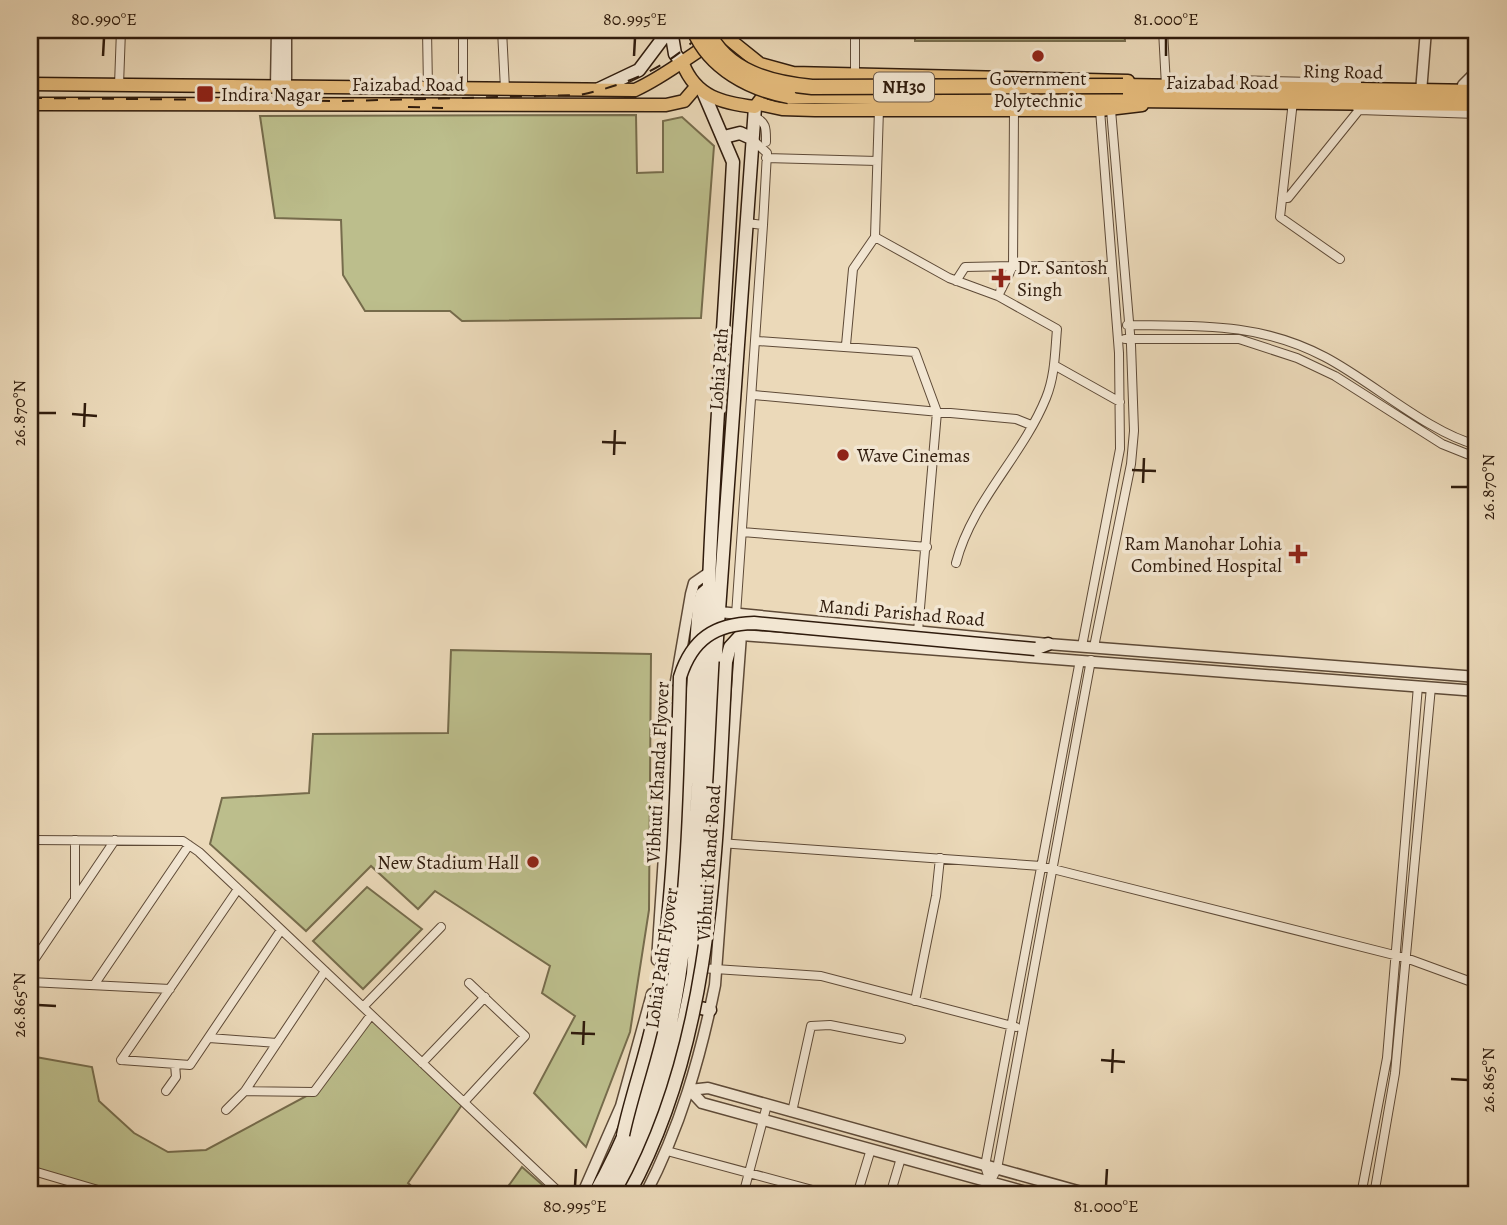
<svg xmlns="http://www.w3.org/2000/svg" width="1507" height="1225" font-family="Alegreya,serif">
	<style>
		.green { fill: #bcbe8c; stroke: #766c4c; stroke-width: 2 }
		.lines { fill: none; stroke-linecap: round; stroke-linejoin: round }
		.minor-casing { stroke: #5e4a37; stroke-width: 10 }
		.tertiary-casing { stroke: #5e4a37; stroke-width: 13 }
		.secondary-casing { stroke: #2f1b0c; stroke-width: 15 }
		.primary-casing { stroke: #2f1b0c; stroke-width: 15 }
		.trunk-casing { stroke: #2f1b0c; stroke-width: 17 }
		.minor { stroke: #f2e6d2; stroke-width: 8 }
		.tertiary { stroke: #f2e6d2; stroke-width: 10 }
		.secondary { stroke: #f2e6d2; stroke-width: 12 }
		.primary { stroke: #e6bc7c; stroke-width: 12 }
		.trunk { stroke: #e6bc7c; stroke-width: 14 }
		.rail { stroke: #2f1b0c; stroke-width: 2; stroke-dasharray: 12 12; stroke-linecap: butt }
		.secondary-bridge-casing { stroke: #2f1b0c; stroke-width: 15; stroke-linecap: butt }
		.trunk-bridge-casing { stroke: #2f1b0c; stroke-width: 17; stroke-linecap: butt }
		.secondary-bridge { stroke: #f2e6d2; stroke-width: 12 }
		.trunk-bridge { stroke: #e6bc7c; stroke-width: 14 }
		.ticks { fill: none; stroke: #2f1b0c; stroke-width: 2.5 }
		.poi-dot { fill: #8f2418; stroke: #f2e6d2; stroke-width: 2.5 }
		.labels { text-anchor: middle; stroke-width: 7; stroke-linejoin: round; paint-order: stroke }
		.shield { fill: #f2e6d2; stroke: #6a5847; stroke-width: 2 }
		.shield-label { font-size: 18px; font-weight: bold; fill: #2f1b0c }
		.street-label { font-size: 19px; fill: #2f1b0c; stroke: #f2e6d2 }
		.poi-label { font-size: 19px; fill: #2f1b0c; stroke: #f2e6d2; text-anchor: start }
		.neatline { fill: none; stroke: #2f1b0c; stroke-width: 2.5 }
		.ticks-label { font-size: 18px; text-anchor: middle; fill: #2f1b0c }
	</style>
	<rect width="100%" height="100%" fill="#ebd9b9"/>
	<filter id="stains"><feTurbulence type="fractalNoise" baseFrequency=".00286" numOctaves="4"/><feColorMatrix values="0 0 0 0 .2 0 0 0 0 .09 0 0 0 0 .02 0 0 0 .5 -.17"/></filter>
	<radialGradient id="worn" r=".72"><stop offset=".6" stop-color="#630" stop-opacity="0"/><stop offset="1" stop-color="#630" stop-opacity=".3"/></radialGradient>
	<path class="green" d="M 915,30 L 1124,30 L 1125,41 L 915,41 Z
		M 636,115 L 637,173 L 663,172 L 663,121 L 682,117 L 714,146 L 701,318 L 462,321 L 450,311 L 365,311 L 343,275 L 341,220 L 275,218 L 260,116 Z
		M 451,650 L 651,654 L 649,910 L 630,1032 L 586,1147 L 534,1093 L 575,1016 L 542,993 L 550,966 L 435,891 L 418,909 L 371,866 L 306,931 L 210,844 L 222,798 L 309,793 L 313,734 L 448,733 Z
		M 367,887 L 422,929 L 363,989 L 313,941 Z
		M 371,1015 L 464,1102 L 408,1183 L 421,1195 L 93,1195 L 30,1170 L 30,1056 L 92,1067 L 99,1101 L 134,1133 L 168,1152 L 206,1150 L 314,1092 Z
		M 522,1167 L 554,1195 L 502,1195 Z"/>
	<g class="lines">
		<defs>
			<path id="minor" d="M 427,30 L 428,88
				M 502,30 L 505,89
				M 855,30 L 855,74
				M 1163,30 L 1166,86
				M 1473,75 L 1476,30
				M 119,85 L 121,30
				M 1225,86 L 1234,80 L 1357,83
				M 463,89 L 463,30
				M 1293,101 L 1280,217 L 1340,259
				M 1353,103 L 1359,110 L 1477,114
				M 1014,109 L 1013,266 L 1112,266
				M 754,117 C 767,122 766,129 766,142
				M 751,138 L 767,153 L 763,225
				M 766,158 L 877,161
				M 1282,198 L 1288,198 L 1359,110
				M 875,237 L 949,278 L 998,296
				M 1127,325 C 1198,326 1259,322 1325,357 C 1371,381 1429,433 1477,445
				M 1125,339 L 1239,339 L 1297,358 L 1335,376 L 1442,444 L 1477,458
				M 757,341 L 915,352 L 937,412 L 918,631
				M 846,345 L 853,269 L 875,237 L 879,109
				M 1054,365 L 1120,402
				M 754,395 L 1016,419 L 1031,425
				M 742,532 L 927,547
				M 956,563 C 972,501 1022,457 1046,398 C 1055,376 1055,352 1057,329 L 998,296 L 1013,266 L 965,267 L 956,281
				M 736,615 L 763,225 L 747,223
				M 1082,646 L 1120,449 L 1119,353 L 1100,110
				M 1094,647 L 1131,464 L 1134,431 L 1131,345 L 1111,110
				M 30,840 L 183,841 L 199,852 L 562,1195
				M 75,840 L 75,899
				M 720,843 L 1041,866 L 1406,958 L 1477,984
				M 30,966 L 115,840
				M 700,968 L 821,976 L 1016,1027
				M 30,982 L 170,989
				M 94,985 L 189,845
				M 915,1001 L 936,896 L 940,858
				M 363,1007 L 441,927
				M 209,1038 L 277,1043
				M 121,1060 L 190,1065 L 281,930
				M 121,1060 L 238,889
				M 422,1063 L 485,997
				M 166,1091 L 176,1077 L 175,1064
				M 245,1091 L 314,1092 L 371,1015
				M 464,1102 L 525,1036 L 469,983
				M 226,1110 L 245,1091 L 325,971
				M 792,1112 L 811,1026 L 830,1025 L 901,1039
				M 667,1151 L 831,1195
				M 30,1170 L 115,1195
				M 990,1182 L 997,1169 L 1091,660
				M 990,1182 L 985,1166 L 1080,660
				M 647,1192 L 660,1195
				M 743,1195 L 767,1105
				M 857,1195 L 871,1149
				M 890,1195 L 901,1158
				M 1361,1195 L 1387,1058 L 1418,686
				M 1374,1195 L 1395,1073 L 1431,687"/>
			<path id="tertiary" d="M 286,30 L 286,87
				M 1463,85 L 1477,71
				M 276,87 L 277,30
				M 1421,92 L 1426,30
				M 719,612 L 1048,644 L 1477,677
				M 676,681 L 691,594 L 694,583 L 710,572
				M 657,960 L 674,708
				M 690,1090 L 708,1088 L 1092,1195
				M 690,1090 L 702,1103 L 1037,1195
				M 582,1195 L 621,1106 L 652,994
				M 645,1195 C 680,1128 700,1059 715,985 L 741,635 L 1477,691"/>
			<path id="secondary" d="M 671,30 L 675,54 L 683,64
				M 599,89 L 639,70 L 669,30
				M 724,137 L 740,133 L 751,138
				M 1035,649 L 1048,644
				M 726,662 L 730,647 L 741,635
				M 687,1005 L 710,1010
				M 594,1195 C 632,1128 657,1055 672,980 L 699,605 L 702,594 L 709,588
				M 605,1195 C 673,1078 683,971 694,839 C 702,746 706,652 710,559 C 716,426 726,294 733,162 L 704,94
				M 617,1195 C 656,1129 680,1050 693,974 L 755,107"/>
			<path id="primary" d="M 683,64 C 696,97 722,103 755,107 L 761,99
				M 30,84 L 635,90 C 668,75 692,53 724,35 L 760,64 L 793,73 L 1128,81
				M 30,104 L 666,105 L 684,101 L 696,87
				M 759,104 L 782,109 L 815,110 L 1100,110 L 1142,105"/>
			<path id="trunk" d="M 1123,86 L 1477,92
				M 789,96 L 1477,104"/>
		</defs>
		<use href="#minor" class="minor-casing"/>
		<use href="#tertiary" class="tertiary-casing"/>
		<use href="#secondary" class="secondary-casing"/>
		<use href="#primary" class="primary-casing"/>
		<use href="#trunk" class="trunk-casing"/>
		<use href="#minor" class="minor"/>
		<use href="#tertiary" class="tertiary"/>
		<use href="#secondary" class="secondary"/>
		<use href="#primary" class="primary"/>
		<use href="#trunk" class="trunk"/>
		<path class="rail" d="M 30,98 L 342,101 L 580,95 C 630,84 669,67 705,30
			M 408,107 L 443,108
			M 30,1194 L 33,1195"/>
		<defs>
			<path id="secondary-bridge" d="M 623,1135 C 633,1088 651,1043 658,996 C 675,891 677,783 680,677 C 692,639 715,624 754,623 L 1035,649
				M 628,1195 C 716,1037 716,839 726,662"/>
			<path id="trunk-bridge" d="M 694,30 C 710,68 750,89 789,96
				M 707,30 C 726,72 771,83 812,87 L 1123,86"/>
		</defs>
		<use href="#secondary-bridge" class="secondary-bridge-casing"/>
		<use href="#trunk-bridge" class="trunk-bridge-casing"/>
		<use href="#secondary-bridge" class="secondary-bridge"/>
		<use href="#trunk-bridge" class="trunk-bridge"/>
	</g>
	<path class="ticks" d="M 103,56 L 104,38M 634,56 L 635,38M 1166,56 L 1166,38M 38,413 L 56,413M 72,414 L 97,416M 84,427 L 85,403M 602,442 L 626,443M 614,455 L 615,430M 1132,470 L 1156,471M 1143,483 L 1144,458M 1451,487 L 1468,487M 38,1005 L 56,1006M 571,1033 L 595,1034M 583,1045 L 584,1021M 1101,1060 L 1125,1062M 1112,1073 L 1113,1049M 1451,1079 L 1468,1080M 575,1186 L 576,1169M 1106,1186 L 1107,1169"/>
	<g class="poi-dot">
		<circle cx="1038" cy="56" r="7"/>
		<rect x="196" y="85" width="18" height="18" rx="3.5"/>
		<path d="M997.5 267.5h7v7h7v7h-7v7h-7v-7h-7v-7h7z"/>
		<circle cx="843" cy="455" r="7"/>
		<path d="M1294.5 543.5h7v7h7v7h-7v7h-7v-7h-7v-7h7z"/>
		<circle cx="533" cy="862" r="7"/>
	</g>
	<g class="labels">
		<rect class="shield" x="874" y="72.5" width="60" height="29" rx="5"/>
		<g class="shield-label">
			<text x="904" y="93">NH30</text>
		</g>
		<g class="street-label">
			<text transform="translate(1343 71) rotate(1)" y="7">Ring Road</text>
			<text x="1222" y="89">Faizabad Road</text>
			<text x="408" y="91">Faizabad Road</text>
			<text transform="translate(718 369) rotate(-86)" y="7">Lohia Path</text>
			<text transform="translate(902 612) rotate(5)" y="7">Mandi Parishad Road</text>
			<text transform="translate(657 772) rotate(-87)" y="7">Vibhuti Khanda Flyover</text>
			<text transform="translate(708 863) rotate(-86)" y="7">Vibhuti Khand Road</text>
			<text transform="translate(661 958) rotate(-82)" y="7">Lohia Path Flyover</text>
		</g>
		<g class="poi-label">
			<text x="1038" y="85" text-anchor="middle">Government<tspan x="1038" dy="22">Polytechnic</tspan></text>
			<text x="221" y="101">Indira Nagar</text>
			<text x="1017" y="274">Dr. Santosh<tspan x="1017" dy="22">Singh</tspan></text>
			<text x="857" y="462">Wave Cinemas</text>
			<text x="1282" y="550" text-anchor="end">Ram Manohar Lohia<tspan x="1282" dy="22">Combined Hospital</tspan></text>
			<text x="519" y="869" text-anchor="end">New Stadium Hall</text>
		</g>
	</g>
	<rect width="1507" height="1225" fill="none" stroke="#ebd9b9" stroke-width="77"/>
	<rect x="38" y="38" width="1430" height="1148" class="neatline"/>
	<g class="ticks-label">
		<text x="104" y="25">80.990°E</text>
		<text x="635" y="25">80.995°E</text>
		<text x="1166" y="25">81.000°E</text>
		<text transform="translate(19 413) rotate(-90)" y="6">26.870°N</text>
		<text transform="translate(1488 487) rotate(-90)" y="6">26.870°N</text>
		<text transform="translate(19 1005) rotate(-90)" y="6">26.865°N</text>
		<text transform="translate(1488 1080) rotate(-90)" y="6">26.865°N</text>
		<text x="575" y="1212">80.995°E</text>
		<text x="1106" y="1212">81.000°E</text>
	</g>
	<rect width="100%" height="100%" filter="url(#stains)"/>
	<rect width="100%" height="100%" fill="url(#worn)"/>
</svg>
